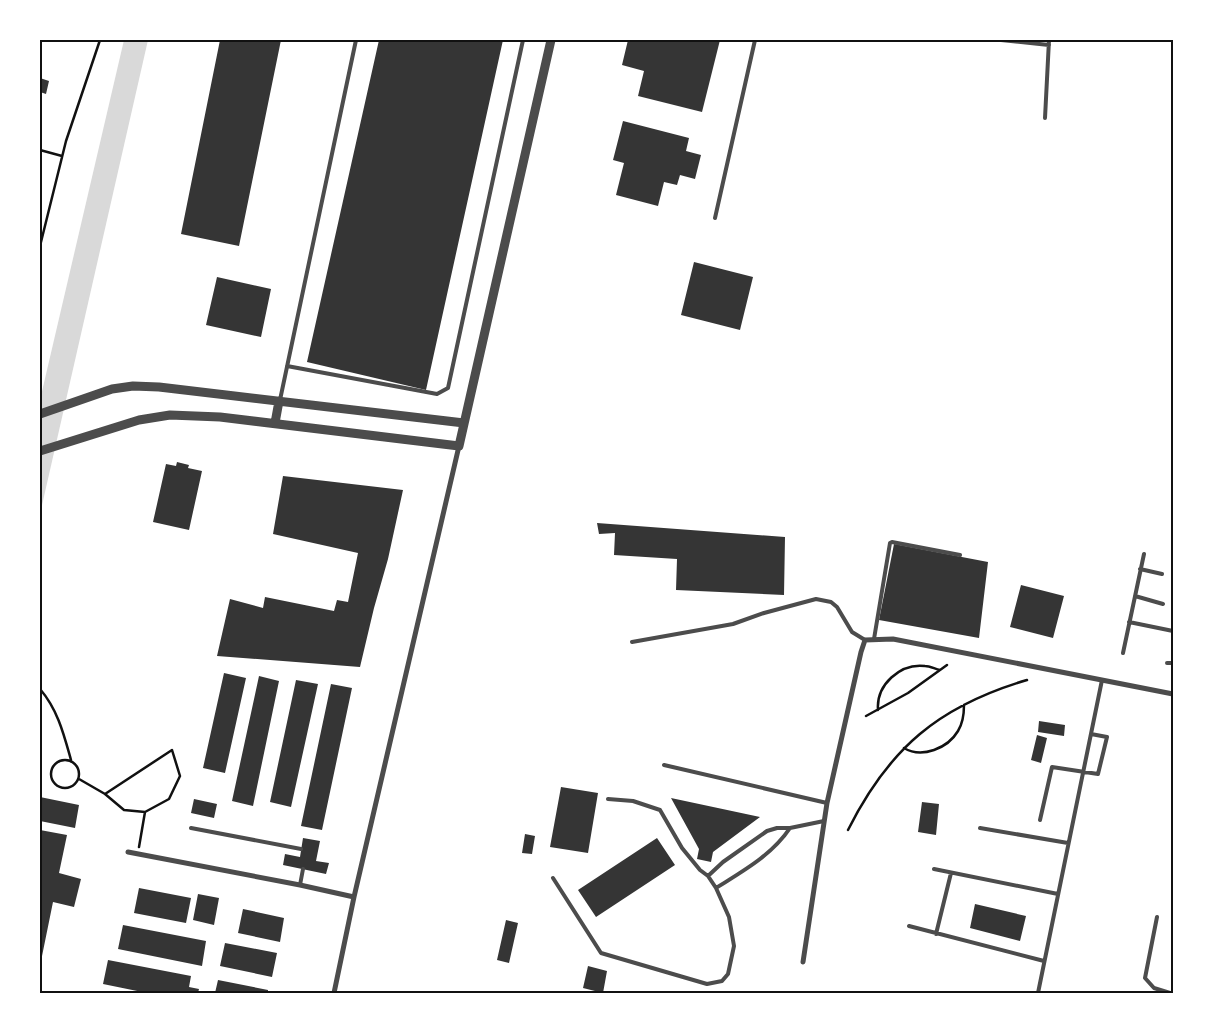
<svg xmlns="http://www.w3.org/2000/svg" width="1213" height="1033" font-family="'Golos Text',sans-serif">
	<style>
		.water { fill: #d9d9d9 }
		.building { fill: #353535 }
		.lines { fill: none; stroke-linecap: round; stroke-linejoin: round }
		.path { stroke: #111; stroke-width: 2.5 }
		.service { stroke: #4c4c4c; stroke-width: 4 }
		.minor { stroke: #4c4c4c; stroke-width: 5 }
		.tertiary { stroke: #4c4c4c; stroke-width: 9 }
		.neatline { fill: none; stroke: #111; stroke-width: 2 }
	</style>
	<rect width="100%" height="100%" fill="#fff"/>
	<path class="water" d="M 124,40 L 148,40 L 40,514 L 40,400 Z"/>
	<path class="building" d="M 220,40 L 281,40 L 239,246 L 181,234 Z
		M 379,40 L 503,40 L 426,390 L 307,362 Z
		M 628,40 L 720,40 L 702,112 L 638,96 L 644,71 L 622,65 Z
		M 40,78 L 49,81 L 46,94 L 40,92 Z
		M 623,121 L 689,138 L 686,151 L 701,155 L 695,179 L 680,175 L 677,185 L 664,182 L 658,206 L 616,195 L 624,163 L 613,160 Z
		M 694,262 L 753,277 L 740,330 L 681,315 Z
		M 217,277 L 271,289 L 261,337 L 206,325 Z
		M 177,462 L 189,465 L 188,468 L 202,471 L 189,530 L 153,522 L 166,464 L 176,466 Z
		M 283,476 L 403,490 L 388,559 L 374,608 L 360,667 L 217,656 L 230,599 L 263,608 L 265,597 L 334,611 L 337,600 L 348,602 L 358,553 L 273,534 Z
		M 597,523 L 785,537 L 784,595 L 676,590 L 677,559 L 614,555 L 615,533 L 599,534 Z
		M 894,544 L 988,562 L 979,638 L 879,620 Z
		M 1021,585 L 1064,596 L 1053,638 L 1010,627 Z
		M 224,673 L 246,678 L 225,773 L 203,768 Z
		M 259,676 L 279,681 L 253,806 L 232,801 Z
		M 296,680 L 318,684 L 291,807 L 270,802 Z
		M 331,684 L 352,688 L 322,830 L 301,826 Z
		M 1039,721 L 1065,725 L 1064,736 L 1038,732 Z
		M 1037,735 L 1047,738 L 1041,763 L 1031,760 Z
		M 561,787 L 598,793 L 588,853 L 550,847 Z
		M 40,797 L 79,805 L 75,828 L 40,821 Z
		M 671,798 L 760,817 L 713,852 L 711,862 L 697,859 L 699,849 Z
		M 194,799 L 217,804 L 214,818 L 191,813 Z
		M 922,802 L 939,804 L 936,835 L 918,832 Z
		M 40,830 L 67,835 L 59,873 L 81,879 L 74,907 L 53,902 L 41,961 Z
		M 525,834 L 535,836 L 532,854 L 522,853 Z
		M 303,838 L 320,841 L 316,861 L 329,863 L 326,874 L 283,865 L 285,854 L 300,857 Z
		M 657,838 L 675,865 L 596,917 L 578,890 Z
		M 139,888 L 191,898 L 186,923 L 134,913 Z
		M 198,894 L 219,898 L 214,925 L 193,920 Z
		M 975,904 L 1026,916 L 1020,941 L 970,928 Z
		M 243,909 L 284,918 L 280,942 L 238,933 Z
		M 506,920 L 518,923 L 509,963 L 497,960 Z
		M 123,925 L 206,941 L 202,966 L 118,949 Z
		M 225,943 L 277,953 L 272,977 L 220,966 Z
		M 108,960 L 191,976 L 189,987 L 199,989 L 198,993 L 147,993 L 103,984 Z
		M 588,966 L 607,971 L 603,993 L 583,988 Z
		M 218,980 L 268,990 L 268,993 L 215,993 Z"/>
	<g class="lines">
		<path class="path" d="M 40,150 L 62,156
			M 40,246 L 66,141 L 100,40
			M 40,689 C 58,710 64,735 71,760
			M 878,710 C 876,685 900,663 925,666 C 930,666 935,669 940,670
			M 866,716 L 908,693 L 947,665
			M 904,748 C 922,759 948,748 958,731 C 963,723 964,714 964,705
			M51 774a14 14 0 1 1 28 0a14 14 0 1 1-28 0Z
			M 79,779 L 105,794 L 172,750 L 180,776 L 169,799 L 145,812 L 139,847
			M 105,794 L 124,810 L 145,812
			M 848,830 C 889,748 939,706 1027,680"/>
		<path class="service" d="M 1001,40 L 1049,45
			M 1045,118 L 1049,40
			M 715,218 L 755,40
			M 287,366 L 437,394 L 448,388 L 523,40
			M 280,400 L 356,40
			M 1140,569 L 1162,574
			M 1135,596 L 1163,604
			M 1129,622 L 1173,631
			M 874,639 L 890,543 L 892,542 L 960,555
			M 632,642 L 733,624 L 764,613 L 816,599 L 831,602 L 837,607 L 852,632 L 865,640
			M 1123,653 L 1144,554
			M 1167,663 L 1173,663
			M 664,765 L 827,803
			M 1040,820 L 1052,767 L 1098,774 L 1107,737 L 1091,734
			M 191,828 L 301,849
			M 980,828 L 1068,843
			M 934,869 L 1058,894
			M 708,876 L 723,862 L 767,831 L 777,828 L 790,828 L 824,821
			M 553,878 L 601,953 L 707,984 L 722,981 L 728,974 L 734,946 L 729,917 L 716,888 L 708,876 L 700,870 L 682,848 L 660,810 L 633,801 L 608,799
			M 300,885 L 303,869
			M 716,888 C 743,871 772,855 790,828
			M 1157,917 L 1145,978 L 1154,988 L 1170,993
			M 909,926 L 1044,961
			M 936,934 L 951,873
			M 1038,993 L 1102,680"/>
		<path class="minor" d="M 128,852 L 300,885 L 354,897
			M 803,962 L 827,803 L 861,652 L 865,640 L 893,639 L 1173,694
			M 334,993 L 354,897 L 459,446"/>
		<path class="tertiary" d="M 40,414 L 112,389 L 133,386 L 159,387 L 464,423
			M 275,423 L 279,401
			M 40,451 L 139,420 L 170,415 L 220,417 L 459,446 L 551,40"/>
	</g>
	<rect width="1213" height="1033" fill="none" stroke="#ffffff" stroke-width="82"/>
	<rect x="41" y="41" width="1131" height="951" class="neatline"/>
</svg>
